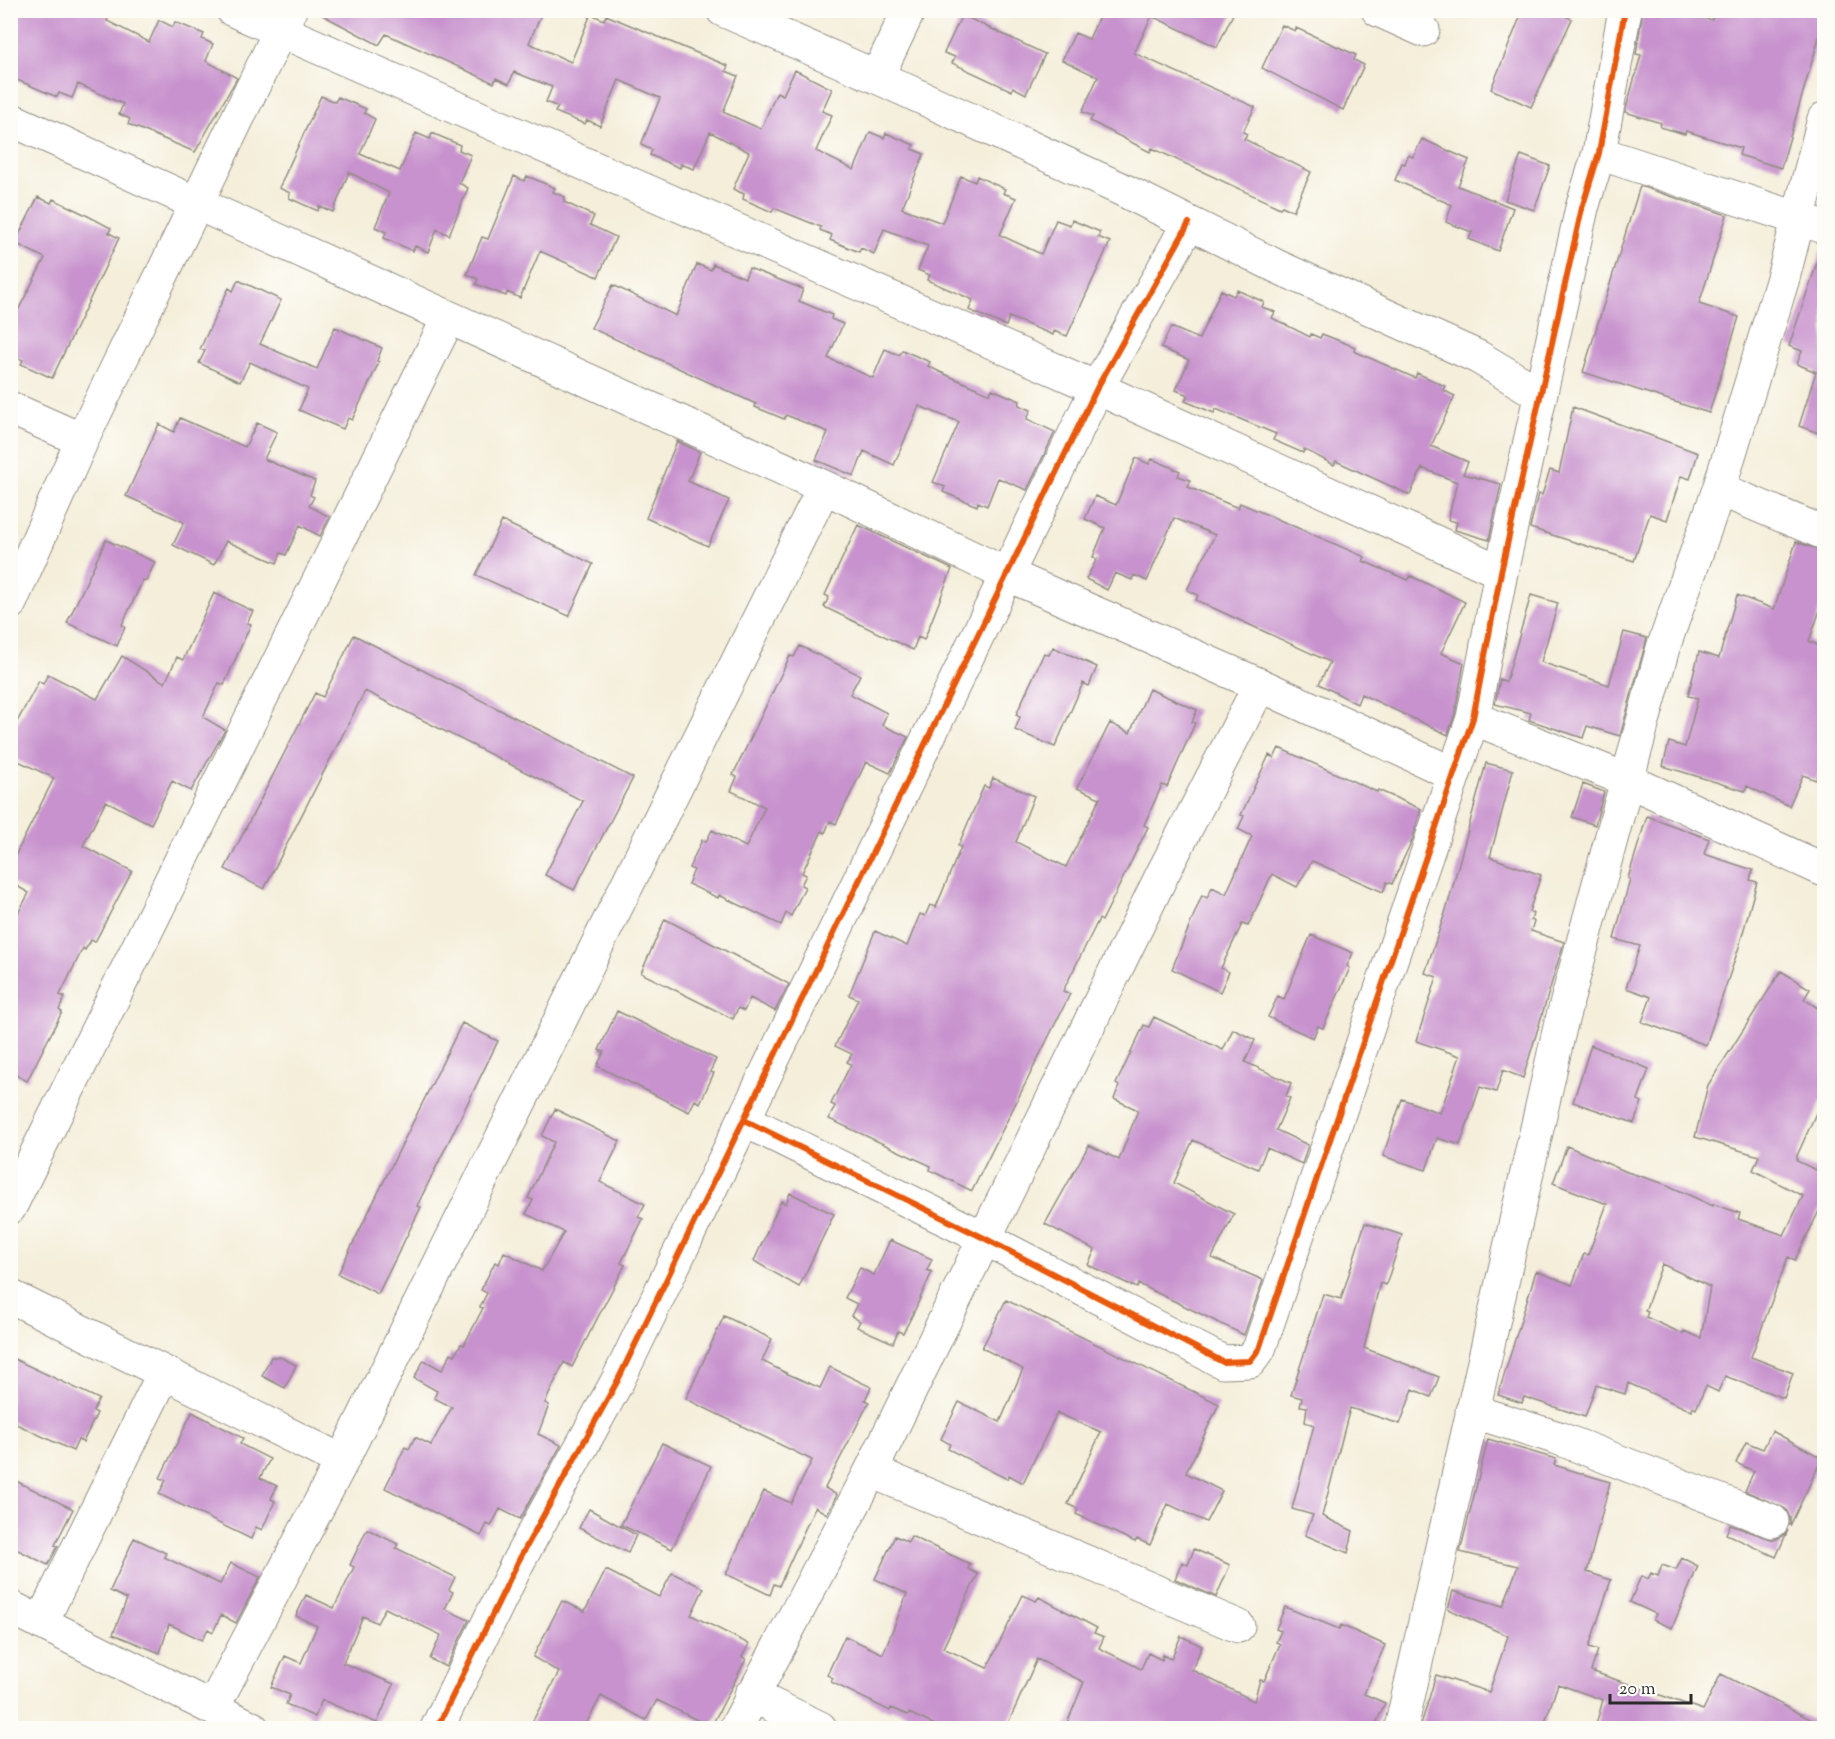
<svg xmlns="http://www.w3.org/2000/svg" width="1835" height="1739" font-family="'Sorts Mill Goudy',serif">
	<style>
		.building { fill: #c792cd; fill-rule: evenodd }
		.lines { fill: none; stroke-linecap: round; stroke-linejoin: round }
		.minor-casing { stroke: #908c82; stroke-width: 35 }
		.minor { stroke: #fff; stroke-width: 33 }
		.cycleway-casing { stroke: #fdfcf7; stroke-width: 10 }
		.cycleway { stroke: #e8590c; stroke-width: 6 }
	</style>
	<rect width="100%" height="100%" fill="#fdfcf7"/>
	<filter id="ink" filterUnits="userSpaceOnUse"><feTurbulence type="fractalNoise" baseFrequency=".0167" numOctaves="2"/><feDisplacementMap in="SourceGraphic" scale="12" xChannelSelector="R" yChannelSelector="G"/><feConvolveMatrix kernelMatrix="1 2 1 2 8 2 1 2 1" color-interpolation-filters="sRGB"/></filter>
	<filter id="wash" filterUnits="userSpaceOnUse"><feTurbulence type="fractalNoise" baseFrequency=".008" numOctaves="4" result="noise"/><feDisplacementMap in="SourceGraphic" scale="24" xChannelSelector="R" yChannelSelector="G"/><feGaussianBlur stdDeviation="1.35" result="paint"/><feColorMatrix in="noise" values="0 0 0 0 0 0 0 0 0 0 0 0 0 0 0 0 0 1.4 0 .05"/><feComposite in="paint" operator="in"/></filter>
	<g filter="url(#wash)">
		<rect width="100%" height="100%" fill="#f4eeda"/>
		<g id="blocks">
			<path class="building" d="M 10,10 L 111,10 L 107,21 L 149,42 L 159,20 L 173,27 L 175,22 L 204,34 L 202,39 L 213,44 L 206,61 L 237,78 L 195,152 L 128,124 L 130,119 L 119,114 L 123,104 L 78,84 L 72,98 L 59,93 L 57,97 L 10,77 Z
				M 313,10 L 543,10 L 529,43 L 571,62 L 591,14 L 604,20 L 606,15 L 728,66 L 726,71 L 738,76 L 723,112 L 761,129 L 777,92 L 783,95 L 795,70 L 832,89 L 822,111 L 832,115 L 816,151 L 854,170 L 870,132 L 884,138 L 886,133 L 914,145 L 912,149 L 924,154 L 902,208 L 942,223 L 961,176 L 975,182 L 977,176 L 1005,189 L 1003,193 L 1016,198 L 1000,235 L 1041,254 L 1056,220 L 1070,225 L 1072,220 L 1100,232 L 1098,237 L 1110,242 L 1067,336 L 1054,331 L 1053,335 L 1009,317 L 1006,326 L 969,310 L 973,300 L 927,280 L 930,275 L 918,270 L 928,246 L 884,229 L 874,254 L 861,248 L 859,252 L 830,240 L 832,235 L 820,230 L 821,227 L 774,208 L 772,212 L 743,199 L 744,194 L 733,189 L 749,152 L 710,132 L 694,169 L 681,164 L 680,168 L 650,155 L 652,150 L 641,145 L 660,98 L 619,80 L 600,126 L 587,120 L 585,124 L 555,112 L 558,107 L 546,102 L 552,87 L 514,72 L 509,84 L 496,78 L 494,83 L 386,34 L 379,45 Z
				M 1102,10 L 1235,10 L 1217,47 L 1152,16 L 1134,53 L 1255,107 L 1243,132 L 1247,134 L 1244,139 L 1311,172 L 1293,211 L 1282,206 L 1280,208 L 1152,148 L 1150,152 L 1090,121 L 1093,116 L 1082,112 L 1098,77 L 1062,60 L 1075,33 L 1089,39 Z
				M 1523,10 L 1552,10 L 1572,19 L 1531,107 L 1491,89 Z
				M 1643,10 L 1670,10 L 1712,20 L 1714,10 L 1824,10 L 1818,41 L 1781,168 L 1739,155 L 1741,148 L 1686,131 L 1685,134 L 1660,127 L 1661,123 L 1625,112 L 1641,55 L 1636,54 Z
				M 962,15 L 1045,54 L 1026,94 L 1013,87 L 1012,91 L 952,63 L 955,57 L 944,53 Z
				M 1282,25 L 1295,31 L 1296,28 L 1356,55 L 1354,60 L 1364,65 L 1343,110 L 1262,68 Z
				M 321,96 L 335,102 L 338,97 L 366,109 L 364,113 L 375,119 L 360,154 L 400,171 L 416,133 L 430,139 L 432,133 L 460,145 L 459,150 L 471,155 L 459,183 L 468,188 L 449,235 L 437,229 L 428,252 L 415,246 L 413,251 L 384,238 L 386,232 L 375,227 L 389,193 L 349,172 L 333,212 L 319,206 L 318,211 L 289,198 L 290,193 L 279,188 Z
				M 1422,139 L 1469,160 L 1458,186 L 1513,208 L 1498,251 L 1469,239 L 1472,232 L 1446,222 L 1452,205 L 1395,180 L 1402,163 L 1405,164 L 1408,155 L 1413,157 Z
				M 1521,155 L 1550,166 L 1534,210 L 1505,200 Z
				M 514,176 L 524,181 L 527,176 L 555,188 L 553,192 L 565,197 L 564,202 L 594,216 L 590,225 L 616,237 L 598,277 L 540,251 L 520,298 L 507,292 L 506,296 L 476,284 L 478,279 L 467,274 L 482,237 L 488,239 Z
				M 1640,186 L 1727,215 L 1699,304 L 1739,317 L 1709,413 L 1583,372 Z
				M 38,197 L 51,203 L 53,199 L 82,213 L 111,228 L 109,233 L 119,238 L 52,378 L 21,364 L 23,360 L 10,354 L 10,326 L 45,258 L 15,243 Z
				M 1822,248 L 1824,249 L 1824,435 L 1799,426 L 1816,372 L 1797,364 L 1802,351 L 1789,346 Z
				M 697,264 L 711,270 L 713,264 L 745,278 L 749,268 L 803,289 L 799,301 L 832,315 L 831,319 L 843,324 L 828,358 L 873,378 L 885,349 L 899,355 L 902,350 L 930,362 L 928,366 L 940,372 L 990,394 L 992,389 L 1020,401 L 1019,405 L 1031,410 L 1027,419 L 1055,432 L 1027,490 L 998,478 L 987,506 L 978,502 L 977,506 L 943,492 L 945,487 L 933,482 L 959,422 L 919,406 L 894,465 L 864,451 L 854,476 L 816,460 L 828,432 L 786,415 L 784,419 L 755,407 L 756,404 L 591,328 L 613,285 L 676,316 Z
				M 238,280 L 281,300 L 260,344 L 317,369 L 335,327 L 382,348 L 377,361 L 379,362 L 352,420 L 348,418 L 343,429 L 299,410 L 308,389 L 250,362 L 240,382 L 199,363 L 205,351 L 200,349 L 220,306 L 229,288 L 233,291 Z
				M 1221,290 L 1234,296 L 1237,290 L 1264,302 L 1262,307 L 1275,312 L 1272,318 L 1310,337 L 1311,334 L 1320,338 L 1322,334 L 1355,347 L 1354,351 L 1415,378 L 1417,373 L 1445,386 L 1443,390 L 1455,396 L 1431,446 L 1468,462 L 1463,474 L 1501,484 L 1489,540 L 1455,530 L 1457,522 L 1448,520 L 1457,482 L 1422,468 L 1410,495 L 1336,461 L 1334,465 L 1304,449 L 1303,453 L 1273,440 L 1276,434 L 1216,409 L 1214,413 L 1185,401 L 1188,395 L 1176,390 L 1189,360 L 1161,348 L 1171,327 L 1199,339 Z
				M 1573,407 L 1698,453 L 1690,479 L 1681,476 L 1667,520 L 1650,514 L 1634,561 L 1530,528 L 1538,494 L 1542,495 L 1550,470 L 1559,473 Z
				M 180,418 L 245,447 L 257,423 L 277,432 L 264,459 L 315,481 L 310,495 L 314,497 L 309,506 L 330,517 L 320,536 L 300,525 L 286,555 L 281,553 L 277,563 L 226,541 L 214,565 L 173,545 L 184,522 L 126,496 L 159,424 L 174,432 Z
				M 677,441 L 700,452 L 688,481 L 729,500 L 708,546 L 646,518 Z
				M 1136,458 L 1149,464 L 1152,459 L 1180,471 L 1178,476 L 1190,480 L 1188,487 L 1238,508 L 1240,503 L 1365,557 L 1363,561 L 1408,580 L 1411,576 L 1465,602 L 1441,653 L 1464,663 L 1455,713 L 1448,735 L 1361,694 L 1357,704 L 1319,684 L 1330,662 L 1196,600 L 1198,595 L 1187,590 L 1215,535 L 1174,518 L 1147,581 L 1134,575 L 1132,580 L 1115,573 L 1107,590 L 1086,579 L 1097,559 L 1093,557 L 1105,528 L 1085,519 L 1095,496 L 1116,505 Z
				M 502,521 L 593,564 L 569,616 L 476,575 Z
				M 858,525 L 952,569 L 924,640 L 918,637 L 913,650 L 824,607 L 829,597 L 825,595 Z
				M 106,540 L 155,562 L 146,581 L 143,580 L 122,625 L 125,627 L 117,646 L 67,623 Z
				M 1796,542 L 1824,551 L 1824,599 L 1809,641 L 1824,648 L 1824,759 L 1816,780 L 1803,775 L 1789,806 L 1747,786 L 1745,791 L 1663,766 L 1669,742 L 1685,747 L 1698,698 L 1688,696 L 1699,652 L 1719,658 L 1737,595 L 1774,609 Z
				M 214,593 L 253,611 L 247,623 L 251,624 L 224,685 L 219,683 L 203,717 L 225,730 L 191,791 L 172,781 L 151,824 L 106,801 L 83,846 L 132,871 L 95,942 L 91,940 L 85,950 L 83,948 L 60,995 L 65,997 L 59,1010 L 62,1012 L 27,1081 L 10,1072 L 10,928 L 29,893 L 10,882 L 10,866 L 54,778 L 10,757 L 10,735 L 39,681 L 43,684 L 48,674 L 97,699 L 122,656 L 165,683 L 177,657 L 183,660 Z
				M 1531,595 L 1558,603 L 1541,662 L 1609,685 L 1624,632 L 1647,638 L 1620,736 L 1587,726 L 1583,738 L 1529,720 L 1531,713 L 1495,704 L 1500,679 L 1506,682 Z
				M 354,635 L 633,778 L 574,890 L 545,875 L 583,801 L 365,691 L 264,889 L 225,869 L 315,693 L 323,697 Z
				M 800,646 L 860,675 L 850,694 L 887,713 L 882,725 L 908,737 L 890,773 L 866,762 L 836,824 L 830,821 L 825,833 L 822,831 L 802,873 L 806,875 L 801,885 L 805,887 L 791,916 L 786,913 L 781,925 L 719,895 L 718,898 L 688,884 L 694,870 L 689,868 L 702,840 L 706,842 L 712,830 L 746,847 L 765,807 L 731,791 L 737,777 L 733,775 L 790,656 L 794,657 Z
				M 1053,647 L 1097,667 L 1089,686 L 1083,683 L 1055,747 L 1015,730 L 1020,717 L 1016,715 L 1044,653 L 1049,655 Z
				M 1149,689 L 1197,710 L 1192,722 L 1195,723 L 1167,787 L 1162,785 L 1144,825 L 1148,827 L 1102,921 L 1099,919 L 1063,991 L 1070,994 L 972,1191 L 930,1170 L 931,1166 L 829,1119 L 835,1106 L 831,1104 L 851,1064 L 847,1062 L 852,1054 L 835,1046 L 858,999 L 849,995 L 875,931 L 907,946 L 920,914 L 925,916 L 930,905 L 936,907 L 961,847 L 958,846 L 984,786 L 989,788 L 993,778 L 1034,796 L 1016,842 L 1066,867 L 1100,798 L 1077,788 L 1110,723 L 1130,733 Z
				M 1279,748 L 1377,792 L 1378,790 L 1421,809 L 1413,838 L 1392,884 L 1387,882 L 1383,892 L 1312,861 L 1297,887 L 1272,874 L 1248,926 L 1242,924 L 1221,968 L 1229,972 L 1220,992 L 1172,969 L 1202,895 L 1207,898 L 1212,887 L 1226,894 L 1252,836 L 1238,829 L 1244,816 L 1241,815 L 1269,755 L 1274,758 Z
				M 1486,763 L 1513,770 L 1490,857 L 1541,875 L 1529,912 L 1533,913 L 1531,920 L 1534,921 L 1531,931 L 1564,942 L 1523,1078 L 1503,1070 L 1496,1092 L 1480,1087 L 1460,1145 L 1437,1138 L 1426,1170 L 1383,1156 L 1402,1099 L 1440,1113 L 1460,1056 L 1416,1041 L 1437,977 L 1425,973 L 1448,904 Z
				M 1583,784 L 1604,792 L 1595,825 L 1572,817 Z
				M 1647,816 L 1709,839 L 1704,854 L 1753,870 L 1750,880 L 1757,882 L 1739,947 L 1706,1045 L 1642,1022 L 1651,997 L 1626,988 L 1640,946 L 1614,939 L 1630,879 L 1628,878 Z
				M 665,919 L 789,984 L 775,1011 L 750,998 L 744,1011 L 738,1008 L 733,1019 L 641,973 Z
				M 1311,935 L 1353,953 L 1347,966 L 1350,968 L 1323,1028 L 1318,1026 L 1313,1038 L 1268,1017 L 1278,996 L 1284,999 Z
				M 1781,971 L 1810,989 L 1804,999 L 1824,1012 L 1824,1095 L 1797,1156 L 1797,1161 L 1816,1170 L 1824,1153 L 1824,1206 L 1822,1205 L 1795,1260 L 1788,1257 L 1751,1357 L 1793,1373 L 1784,1398 L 1725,1376 L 1718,1392 L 1706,1386 L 1696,1409 L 1693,1407 L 1692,1411 L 1628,1383 L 1625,1394 L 1596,1385 L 1585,1417 L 1524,1397 L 1522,1403 L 1498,1395 L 1536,1271 L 1572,1285 L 1584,1254 L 1588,1255 L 1607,1204 L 1553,1183 L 1567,1146 L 1627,1172 L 1665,1184 L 1713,1206 L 1713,1204 L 1740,1213 L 1738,1219 L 1784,1235 L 1803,1196 L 1753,1170 L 1759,1156 L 1695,1137 L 1708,1085 ZM 1662,1264 L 1710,1287 L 1701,1338 L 1684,1331 L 1683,1334 L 1646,1317 L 1648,1312 L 1645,1311 Z
				M 617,1011 L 716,1059 L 710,1072 L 714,1073 L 700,1103 L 695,1100 L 689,1112 L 597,1066 L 604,1052 L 599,1050 Z
				M 1154,1017 L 1223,1050 L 1233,1029 L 1255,1040 L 1245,1062 L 1291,1083 L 1286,1096 L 1290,1098 L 1276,1130 L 1308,1145 L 1302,1164 L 1267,1148 L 1258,1169 L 1193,1140 L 1174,1183 L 1234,1214 L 1212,1258 L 1263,1280 L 1244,1335 L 1139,1284 L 1137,1288 L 1088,1265 L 1095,1250 L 1045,1224 L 1089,1145 L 1119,1160 L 1138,1110 L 1114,1099 L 1119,1086 L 1116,1084 L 1144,1025 L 1149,1027 Z
				M 462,1023 L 498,1041 L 417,1206 L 421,1207 L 378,1294 L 338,1274 Z
				M 1591,1045 L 1649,1069 L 1638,1100 L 1642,1102 L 1634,1123 L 1573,1102 Z
				M 555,1109 L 620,1141 L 600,1182 L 645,1204 L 638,1217 L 643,1219 L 621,1263 L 625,1265 L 572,1367 L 564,1362 L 545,1403 L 549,1405 L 538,1434 L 561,1445 L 520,1519 L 500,1509 L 491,1526 L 487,1524 L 481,1536 L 385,1488 L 405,1447 L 409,1449 L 415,1437 L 431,1445 L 452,1407 L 434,1398 L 437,1391 L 414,1378 L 424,1360 L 442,1370 L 451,1353 L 455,1355 L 461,1344 L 464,1345 L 483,1308 L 480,1307 L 487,1293 L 481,1290 L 495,1262 L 499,1264 L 504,1252 L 542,1271 L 564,1232 L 526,1214 L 533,1200 L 528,1198 L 554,1142 L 542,1136 Z
				M 790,1193 L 834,1214 L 799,1287 L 754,1261 L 781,1201 L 786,1204 Z
				M 1365,1223 L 1402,1235 L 1386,1285 L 1380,1283 L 1364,1348 L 1439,1377 L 1431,1397 L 1413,1389 L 1400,1424 L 1350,1408 L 1322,1516 L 1353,1531 L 1348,1553 L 1305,1535 L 1313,1515 L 1292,1509 L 1314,1425 L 1305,1422 L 1307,1407 L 1300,1406 L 1302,1398 L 1291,1395 L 1323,1294 L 1341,1299 Z
				M 890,1240 L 932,1259 L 927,1270 L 932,1272 L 913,1314 L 903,1333 L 898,1331 L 893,1343 L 857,1327 L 860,1321 L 851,1316 L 857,1304 L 845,1298 L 860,1268 L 874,1275 Z
				M 1006,1300 L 1219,1404 L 1186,1473 L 1222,1491 L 1206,1522 L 1168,1504 L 1150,1545 L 1137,1539 L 1135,1542 L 1076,1514 L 1078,1509 L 1068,1504 L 1101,1432 L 1057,1413 L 1023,1483 L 1009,1475 L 1007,1479 L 948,1449 L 950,1444 L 941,1439 L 959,1402 L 1000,1422 L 1023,1369 L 982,1348 Z
				M 724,1316 L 772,1339 L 762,1361 L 788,1374 L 820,1388 L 830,1367 L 871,1387 L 865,1400 L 869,1402 L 825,1488 L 837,1495 L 827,1514 L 815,1507 L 779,1586 L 774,1584 L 770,1595 L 726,1574 L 764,1491 L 791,1503 L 812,1460 L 686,1399 Z
				M 10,1357 L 99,1399 L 93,1411 L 97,1413 L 83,1442 L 78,1440 L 73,1451 L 10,1421 Z
				M 271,1357 L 280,1357 L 296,1365 L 285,1388 L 262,1376 Z
				M 192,1412 L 243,1438 L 240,1444 L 270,1459 L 260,1478 L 277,1486 L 271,1499 L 275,1501 L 262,1530 L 256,1527 L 251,1539 L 159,1494 L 166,1480 L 160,1478 Z
				M 1772,1431 L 1822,1458 L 1790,1526 L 1790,1518 L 1786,1509 L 1745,1491 L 1754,1471 L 1736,1463 L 1746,1442 L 1763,1449 Z
				M 1488,1439 L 1556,1459 L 1554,1465 L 1610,1482 L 1587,1572 L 1611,1580 L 1589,1647 L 1598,1650 L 1591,1671 L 1703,1710 L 1721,1674 L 1824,1726 L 1824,1728 L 1595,1728 L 1603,1700 L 1558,1684 L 1543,1728 L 1420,1728 L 1436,1675 L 1489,1692 L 1508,1636 L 1448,1609 L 1453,1591 L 1503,1606 L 1518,1566 L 1460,1552 Z
				M 662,1443 L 711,1466 L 672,1549 L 621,1525 Z
				M 10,1478 L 73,1509 L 55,1545 L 58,1546 L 48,1565 L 10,1546 Z
				M 589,1509 L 636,1535 L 628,1553 L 579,1528 Z
				M 1730,1525 L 1774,1540 L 1783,1536 L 1788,1530 L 1776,1557 L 1726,1534 Z
				M 367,1529 L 398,1544 L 396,1548 L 455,1577 L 449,1590 L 453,1592 L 445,1609 L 469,1620 L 446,1667 L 430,1659 L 441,1635 L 385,1608 L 377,1623 L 363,1616 L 343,1663 L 394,1684 L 377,1723 L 322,1700 L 315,1717 L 286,1704 L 290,1695 L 271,1687 L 285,1656 L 301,1663 L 317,1626 L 296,1616 L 306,1595 L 334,1608 L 354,1567 L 350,1565 Z
				M 895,1536 L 908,1542 L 911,1536 L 970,1564 L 968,1569 L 978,1574 L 943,1648 L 987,1668 L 1023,1595 L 1036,1601 L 1039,1597 L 1097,1628 L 1094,1633 L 1104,1637 L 1099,1648 L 1141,1669 L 1148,1653 L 1162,1660 L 1162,1655 L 1171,1659 L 1181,1636 L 1202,1646 L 1192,1670 L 1254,1701 L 1260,1680 L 1264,1681 L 1280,1644 L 1276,1642 L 1281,1631 L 1276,1629 L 1285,1607 L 1339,1629 L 1341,1625 L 1385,1645 L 1364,1694 L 1385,1703 L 1374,1728 L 1065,1728 L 1084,1682 L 1037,1659 L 1006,1728 L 941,1728 L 909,1713 L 908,1715 L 891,1708 L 890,1711 L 831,1682 L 833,1678 L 827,1675 L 845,1636 L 883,1654 L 907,1594 L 875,1579 Z
				M 134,1538 L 166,1553 L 164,1557 L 220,1584 L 231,1563 L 260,1577 L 236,1623 L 221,1615 L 213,1632 L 208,1629 L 202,1640 L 169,1624 L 160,1653 L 113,1634 L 127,1599 L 110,1591 Z
				M 1194,1549 L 1230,1565 L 1216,1597 L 1175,1579 L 1182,1562 L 1188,1565 Z
				M 1682,1558 L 1698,1566 L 1672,1628 L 1653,1620 L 1656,1614 L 1630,1602 L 1641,1576 L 1648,1579 L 1651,1573 L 1658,1576 L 1662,1565 L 1676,1570 Z
				M 606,1570 L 659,1597 L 672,1573 L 704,1588 L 691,1615 L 749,1644 L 742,1657 L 746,1659 L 711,1727 L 657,1700 L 646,1720 L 601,1696 L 584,1728 L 529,1728 L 559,1672 L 533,1657 L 562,1601 L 585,1611 Z"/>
		</g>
	</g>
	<g filter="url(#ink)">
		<use href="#blocks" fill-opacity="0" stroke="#908c82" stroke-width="1.5"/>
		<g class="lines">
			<defs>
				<path id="minor" d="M 233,10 L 1097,388 L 1501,572
					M 723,10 L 877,77 L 1121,189 L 1278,267 L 1478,357 L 1540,394
					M 1378,10 L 1423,30
					M 877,77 L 909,10
					M 10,119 L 824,487 L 1006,574 L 1260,685 L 1454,774
					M 1599,153 L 1824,227
					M 10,408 L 82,440
					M 1719,489 L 1824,533
					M 10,603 L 82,440 L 290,10
					M 1473,718 L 1627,780 L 1824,870
					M 744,1120 L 984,1238 L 1223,1362 L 1250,1361 L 1259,1349 L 1473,718 L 1501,572 L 1582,208 L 1599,153 L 1625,10
					M 10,1207 L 448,319
					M 10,1296 L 342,1461
					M 1472,1411 L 1558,1438 L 1772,1521
					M 871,1471 L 1238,1626
					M 10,1607 L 252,1728
					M 41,1623 L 164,1373
					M 751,1695 L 820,1728
					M 213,1707 L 342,1461 L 824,487
					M 437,1728 L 519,1560 L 618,1380 L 1097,388 L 1189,223
					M 736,1728 L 871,1471 L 1162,875 L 1260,685
					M 1401,1728 L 1560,1027 L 1663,648 L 1719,489 L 1783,278 L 1824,119"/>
			</defs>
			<use href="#minor" class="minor-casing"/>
			<use href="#minor" class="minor"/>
			<defs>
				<path id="cycleway" d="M 744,1120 L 984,1238 L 1223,1362 L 1250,1361 L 1259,1349 L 1473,718 L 1501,572 L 1582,208 L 1599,153 L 1625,10
					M 437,1728 L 519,1560 L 618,1380 L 1097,388 L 1189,223"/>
			</defs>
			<use href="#cycleway" class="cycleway-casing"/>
			<use href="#cycleway" class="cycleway"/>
		</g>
	</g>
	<rect width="1835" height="1739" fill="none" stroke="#fdfcf7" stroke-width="36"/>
	<path d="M1610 1694v9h81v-9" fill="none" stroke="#2b2b2b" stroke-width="3"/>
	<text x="1619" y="1694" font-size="18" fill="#2b2b2b" stroke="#fdfcf7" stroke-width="4.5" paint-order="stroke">20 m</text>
</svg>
